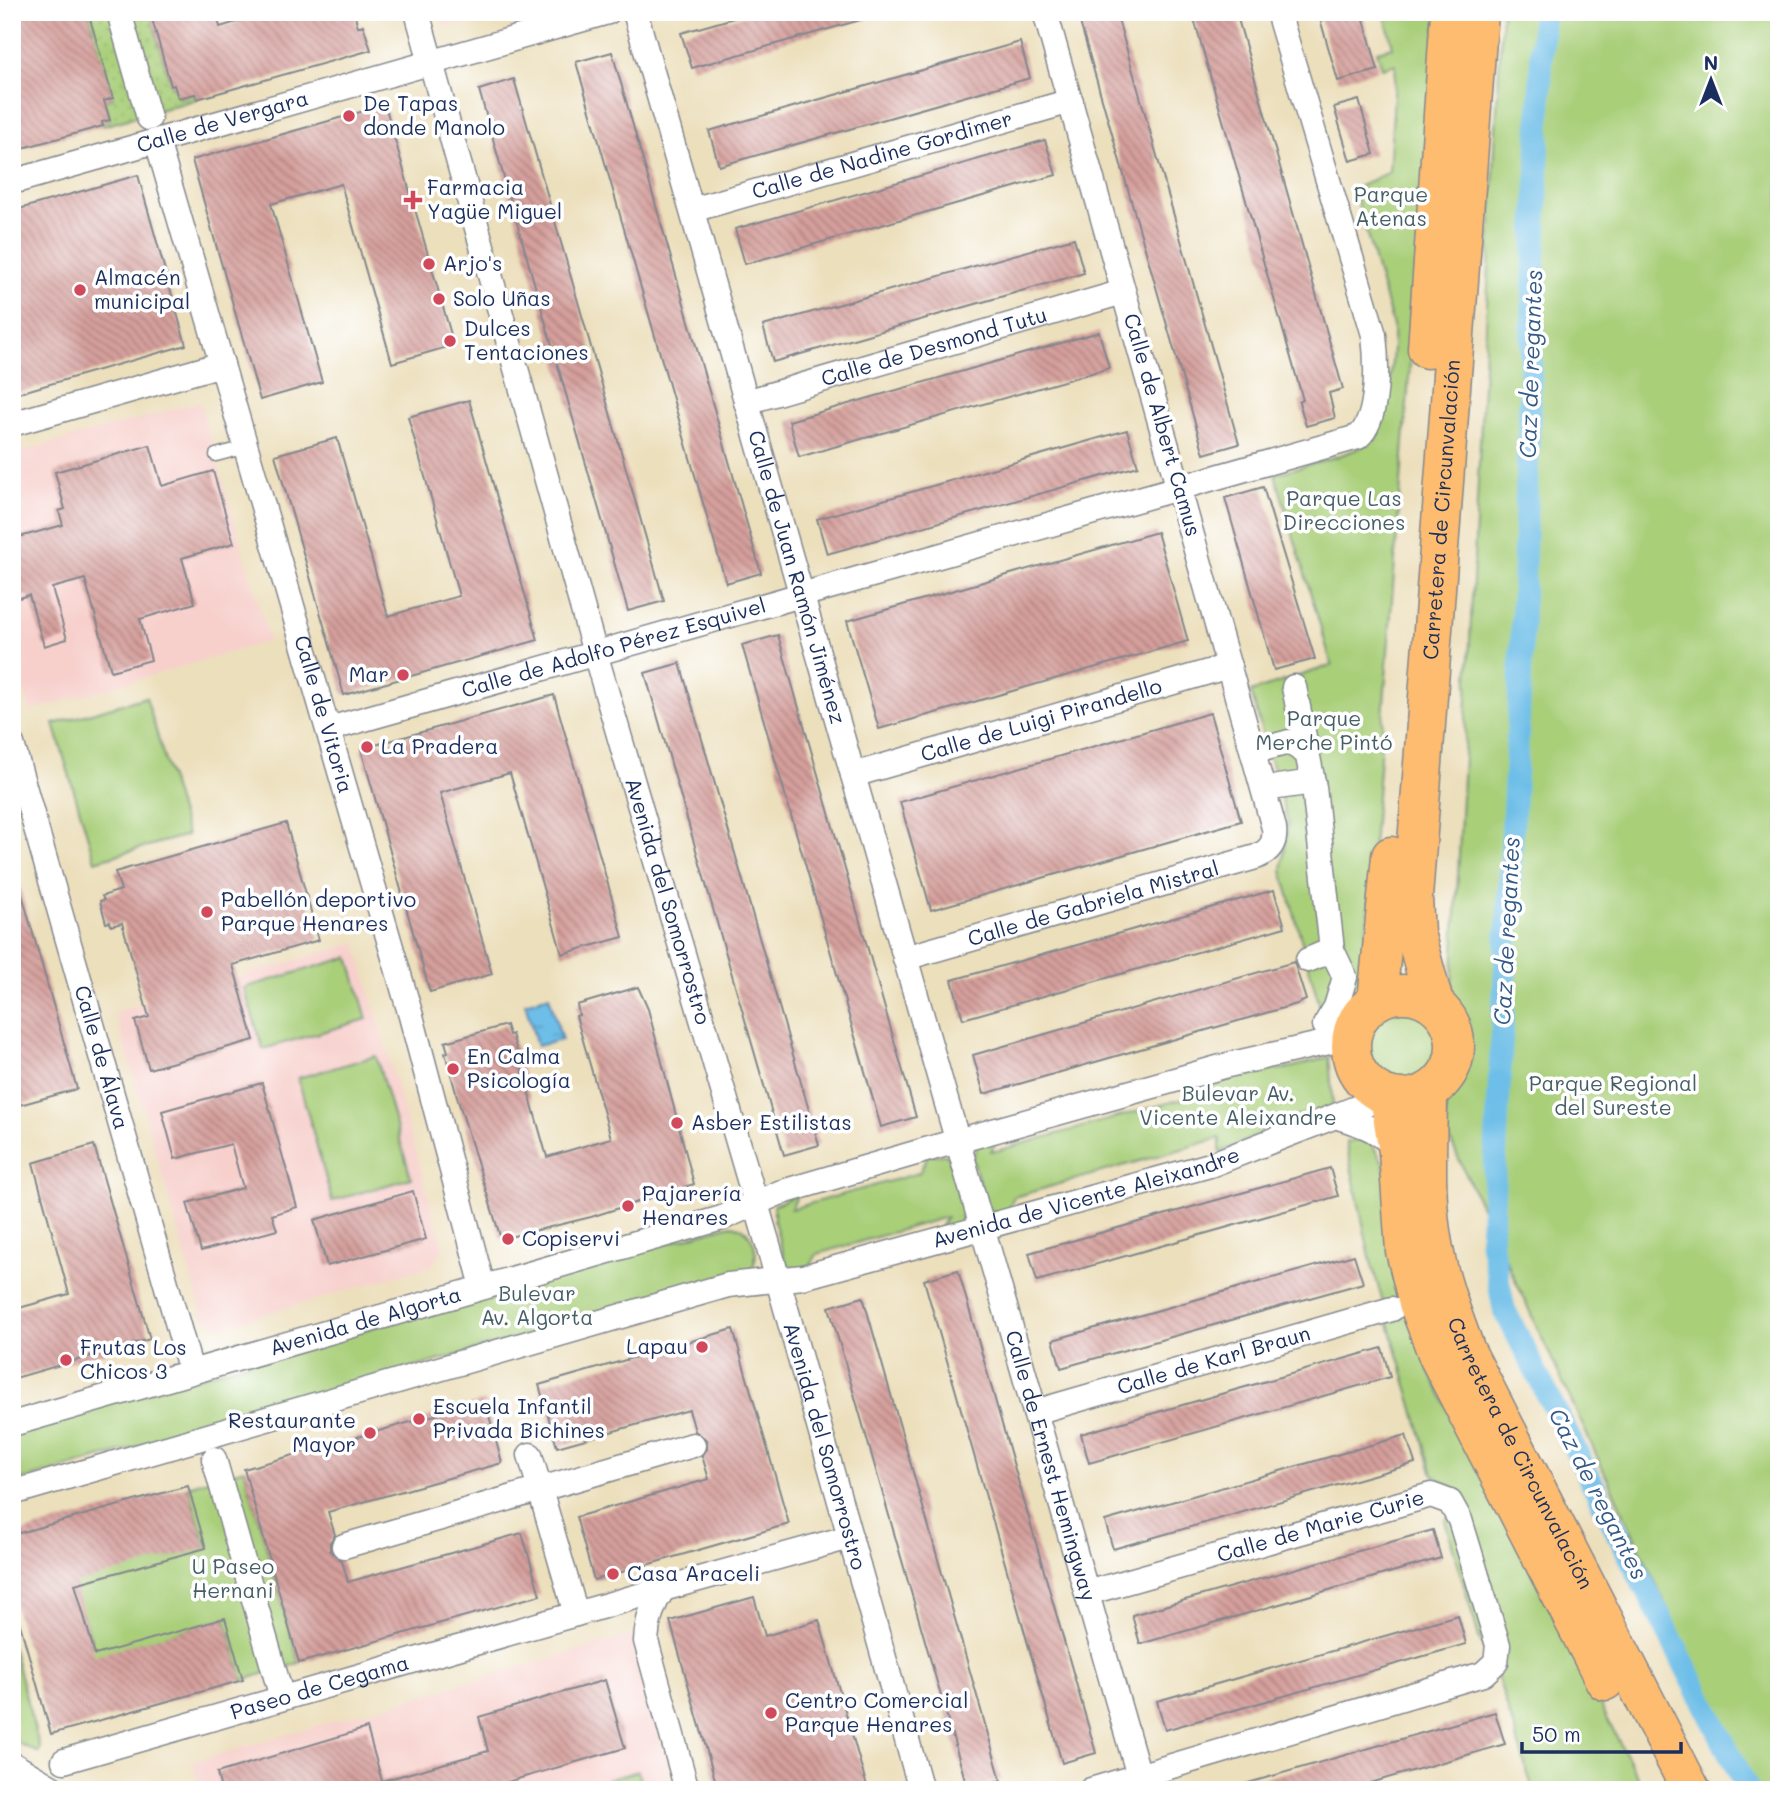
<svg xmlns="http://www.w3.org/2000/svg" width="1791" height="1802" font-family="Mali,sans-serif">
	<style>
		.built { fill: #f7d0cc }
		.park { fill: #a9cf79; stroke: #627f6c; stroke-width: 2 }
		.garden { fill: url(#garden-dots); stroke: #627f6c; stroke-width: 2 }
		.water { fill: url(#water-ripples); stroke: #4476a3; stroke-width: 2 }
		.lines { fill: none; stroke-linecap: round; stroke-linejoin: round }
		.canal { stroke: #6dbee8; stroke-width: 23 }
		.building { fill: url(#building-back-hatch) }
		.lane-casing { stroke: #84878d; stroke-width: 15 }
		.street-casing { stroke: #84878d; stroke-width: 27 }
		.primary-casing { stroke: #84878d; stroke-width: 41 }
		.lane { stroke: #fff; stroke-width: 12 }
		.street { stroke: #fff; stroke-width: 24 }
		.primary { stroke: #febc70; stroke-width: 38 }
		.poi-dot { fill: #d1495b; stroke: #fff; stroke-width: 2.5 }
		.labels { text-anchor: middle; stroke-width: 7; stroke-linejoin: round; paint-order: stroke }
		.poi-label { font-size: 21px; fill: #1b2f5e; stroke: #fff; text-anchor: start }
		.street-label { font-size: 21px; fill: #1b2f5e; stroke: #fff }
		.park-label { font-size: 21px; fill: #465f66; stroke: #fff }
		.water-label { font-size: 23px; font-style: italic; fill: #345a87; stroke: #fff }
	</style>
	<defs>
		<pattern id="garden-dots" width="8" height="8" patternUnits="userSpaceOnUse" patternTransform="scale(1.75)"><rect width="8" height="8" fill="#a9cf79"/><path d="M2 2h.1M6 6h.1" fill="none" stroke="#91b26b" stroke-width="1.8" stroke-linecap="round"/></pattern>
		<pattern id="water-ripples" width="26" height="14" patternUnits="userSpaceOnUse" patternTransform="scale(1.75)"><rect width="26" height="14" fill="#6dbee8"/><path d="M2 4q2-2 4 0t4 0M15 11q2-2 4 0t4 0" fill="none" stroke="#599bbf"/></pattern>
		<pattern id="building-back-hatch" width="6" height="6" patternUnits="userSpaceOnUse" patternTransform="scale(1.75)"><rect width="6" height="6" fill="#d59f9b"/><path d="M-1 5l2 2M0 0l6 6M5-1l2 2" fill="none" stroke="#ac8282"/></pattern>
	</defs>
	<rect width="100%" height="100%" fill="#fff"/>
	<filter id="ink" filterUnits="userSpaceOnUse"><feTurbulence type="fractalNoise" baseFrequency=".0143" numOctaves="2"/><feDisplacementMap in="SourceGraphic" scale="14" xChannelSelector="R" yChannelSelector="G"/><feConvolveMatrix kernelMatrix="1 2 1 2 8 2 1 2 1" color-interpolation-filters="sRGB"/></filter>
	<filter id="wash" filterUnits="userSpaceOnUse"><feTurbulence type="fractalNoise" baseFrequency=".00686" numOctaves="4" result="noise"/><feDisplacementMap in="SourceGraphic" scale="28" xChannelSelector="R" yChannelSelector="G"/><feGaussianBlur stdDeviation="1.57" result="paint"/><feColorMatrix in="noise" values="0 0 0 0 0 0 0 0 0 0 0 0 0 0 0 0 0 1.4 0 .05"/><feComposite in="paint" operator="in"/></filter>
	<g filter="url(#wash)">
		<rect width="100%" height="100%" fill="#ecdfbc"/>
		<path class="built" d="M 439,12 L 497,12 L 444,27 Z
			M 200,402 L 269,641 L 30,711 L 12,648 L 12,454 Z
			M 356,943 L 443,1248 L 432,1266 L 221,1327 L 203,1317 L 115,1012 Z
			M 631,1635 L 675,1790 L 200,1790 L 192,1762 Z"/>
		<path class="park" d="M 1384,12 L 1437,12 L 1362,991 L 1344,1016 L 1325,1025 L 1282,870 L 1288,823 L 1251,692 L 1332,665 L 1275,474 C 1301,466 1335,459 1359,448 C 1389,434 1394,355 1393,326 L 1354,189 L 1389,172 L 1396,64 L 1382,68 L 1377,51 L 1393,47 Z
			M 1502,12 L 1779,12 L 1779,1790 L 1752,1790 L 1445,1129 Z
			M 146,697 L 187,835 L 95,861 L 54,724 Z
			M 349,957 L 367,1019 L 263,1049 L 244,988 Z
			M1366 1048a39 39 0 1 1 78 0a39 39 0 1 1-78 0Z
			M 376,1056 L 411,1178 L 332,1201 L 298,1078 Z
			M 1329,1057 L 1333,1106 L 1295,1117 L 1220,1153 L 1220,1138 L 1014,1197 L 1007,1214 L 994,1212 L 986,1206 L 972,1157 L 978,1145 L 1000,1135 L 991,1151 L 996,1151 L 1208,1092 L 1217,1075 L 1286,1069 Z
			M 1369,1140 L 1383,1162 L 1429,1371 L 1644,1790 L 1533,1790 L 1499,1681 L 1481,1644 L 1445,1520 L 1464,1505 L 1453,1487 L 1433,1475 L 1370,1258 L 1346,1142 Z
			M 928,1155 L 948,1155 L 966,1221 L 937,1234 L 946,1217 L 817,1254 L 808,1270 L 790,1268 L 786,1264 L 774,1221 L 774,1205 L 798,1194 L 791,1209 L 919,1173 Z
			M 731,1225 C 752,1226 763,1255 750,1271 L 12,1483 L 12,1430 Z
			M 244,1469 L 299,1663 L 243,1680 L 225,1618 L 92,1658 L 91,1638 L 71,1583 L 206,1547 L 188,1486 Z
			M 12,1646 L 40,1749 L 38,1753 L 12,1740 Z
			M 638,1771 L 643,1790 L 571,1790 Z"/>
		<path class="garden" d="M 88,12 L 113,12 L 142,115 L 103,126 L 102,122 L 110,119 L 104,101 L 113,98 Z
			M 124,12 L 150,12 L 171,86 L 174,85 L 178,98 L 195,94 L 197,99 L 153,112 Z"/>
		<path class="water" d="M 549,996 L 562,1040 L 537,1046 L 525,1003 Z"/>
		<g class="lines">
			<path class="canal" d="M 1543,12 L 1520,687 L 1491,1242 L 1504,1309 L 1748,1790"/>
		</g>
		<g id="blocks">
			<path class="building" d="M 12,12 L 88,12 L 113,98 L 104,101 L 110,120 L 102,122 L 103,126 L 12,151 Z
				M 150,12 L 216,12 L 220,27 L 270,12 L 354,12 L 358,27 L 363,25 L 371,50 L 197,99 L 195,94 L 178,98 L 174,85 L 171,86 Z
				M 755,12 L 871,12 L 871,17 L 692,68 L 681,33 Z
				M 1077,12 L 1116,12 L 1239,444 L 1204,454 Z
				M 1192,12 L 1236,12 L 1343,389 L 1329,393 L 1335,418 L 1306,426 L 1299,402 L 1303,400 Z
				M 1318,12 L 1362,12 L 1378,70 L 1338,81 Z
				M 1020,42 L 1030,78 L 719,166 L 709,131 Z
				M 612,52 L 761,573 L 726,583 L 576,62 Z
				M 514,79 L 664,601 L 628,611 L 479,90 Z
				M 1359,100 L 1374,154 L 1350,161 L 1334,107 Z
				M 385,105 L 454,345 L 392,363 L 341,184 L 271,204 L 322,382 L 260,400 L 192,160 Z
				M 1045,140 L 1056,175 L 745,264 L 735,229 Z
				M 138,175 L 186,345 L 12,395 L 12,211 Z
				M 1074,238 L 1084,273 L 773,362 L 763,326 Z
				M 1099,332 L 1109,368 L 799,457 L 789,421 Z
				M 469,400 L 538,640 L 344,695 L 275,455 L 337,438 L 388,616 L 459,596 L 408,417 Z
				M 1127,430 L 1138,466 L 827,554 L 817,519 Z
				M 150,445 L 162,486 L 213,471 L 234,543 L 182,558 L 195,603 L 140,619 L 151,660 L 111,671 L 85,579 L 52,588 L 67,639 L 44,646 L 29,595 L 12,600 L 12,539 L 63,525 L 59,511 L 65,509 L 55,472 Z
				M 1263,487 L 1315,659 L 1274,670 L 1225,498 Z
				M 1157,532 L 1188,641 L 879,729 L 847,621 Z
				M 778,635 L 916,1117 L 881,1127 L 742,645 Z
				M 680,663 L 819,1145 L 784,1155 L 645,673 Z
				M 554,695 L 623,937 L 562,954 L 510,773 L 440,793 L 492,974 L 430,992 L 361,749 Z
				M 1210,713 L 1241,821 L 931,910 L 900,802 Z
				M 286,823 L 319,940 L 233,965 L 254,1040 L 149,1069 L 135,1021 L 149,1017 L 122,923 L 111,926 L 110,922 L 106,923 L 100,901 L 104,900 L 102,896 L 121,890 L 115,872 Z
				M 17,877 L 77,1089 L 16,1106 L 12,1094 L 12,878 Z
				M 1274,890 L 1285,927 L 963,1019 L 952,980 Z
				M 1294,962 L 1306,1000 L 1297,1004 L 984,1094 L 973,1055 Z
				M 638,987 L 648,1009 L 694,1184 L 591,1217 L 501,1239 L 458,1100 L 445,1053 L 448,1052 L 445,1042 L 506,1025 L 509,1035 L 512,1034 L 547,1157 L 584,1146 L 611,1138 L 576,1016 L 579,1015 L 577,1005 Z
				M 262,1083 L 297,1207 L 272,1215 L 277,1230 L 201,1251 L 187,1203 L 243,1188 L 231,1144 L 175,1159 L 162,1111 Z
				M 94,1145 L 150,1339 L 12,1379 L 12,1310 L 69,1294 L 33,1163 Z
				M 1330,1168 L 1338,1196 L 1037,1281 L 1029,1253 Z
				M 413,1191 L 426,1239 L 327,1266 L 314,1220 Z
				M 1354,1255 L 1363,1283 L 1061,1368 L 1053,1340 Z
				M 958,1270 L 1096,1753 L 1062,1763 L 924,1280 Z
				M 863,1297 L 1001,1780 L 968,1790 L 829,1307 Z
				M 733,1329 L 789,1524 L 594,1580 L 576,1517 L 709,1479 L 702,1456 L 707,1449 L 707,1440 L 695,1431 L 689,1410 L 557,1447 L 539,1385 Z
				M 1382,1348 L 1390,1377 L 1089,1463 L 1081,1434 Z
				M 485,1401 L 502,1463 L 328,1512 L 335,1535 L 330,1542 L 330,1551 L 342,1561 L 348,1582 L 522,1533 L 540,1595 L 299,1663 L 244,1469 Z
				M 1406,1435 L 1415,1463 L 1113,1549 L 1105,1521 Z
				M 188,1486 L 206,1548 L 75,1584 L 95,1655 L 225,1618 L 243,1680 L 51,1734 L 12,1596 L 12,1535 Z
				M 1433,1530 L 1441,1558 L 1140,1644 L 1132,1615 Z
				M 754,1597 L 765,1636 L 819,1620 L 868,1790 L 718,1790 L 670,1621 Z
				M 1458,1615 L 1466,1644 L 1165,1730 L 1157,1701 Z
				M 605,1680 L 625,1748 L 479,1790 L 290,1790 L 288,1783 L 259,1790 L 221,1790 L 217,1773 L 367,1728 L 382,1781 L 488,1751 L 479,1717 Z
				M 1495,1712 L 1505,1744 L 1346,1790 L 1241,1790 L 1241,1785 Z"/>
		</g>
	</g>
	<g filter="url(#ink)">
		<use href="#blocks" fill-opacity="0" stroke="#84878d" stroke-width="2"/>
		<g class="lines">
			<defs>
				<path id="lane" d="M 216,455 L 246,447"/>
				<g id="street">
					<path d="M 119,12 L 149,118"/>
					<path id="s1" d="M 417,12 L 595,653 L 769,1248 L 921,1790"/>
					<path id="s2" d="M 635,12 L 1143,1790"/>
					<path id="s3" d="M 157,141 L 411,1016 L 483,1287"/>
					<path id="s4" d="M 12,182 L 608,12"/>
					<path id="s5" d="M 692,210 L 1071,101"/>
					<path id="s6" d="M 746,402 L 1123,292"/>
					<path d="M 12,424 L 222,364"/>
					<path d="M 1294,687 L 1314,787 L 1332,950 L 1345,977 L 1336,1007 L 1325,1025"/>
					<path id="s7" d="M 329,729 L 1358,437 C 1380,418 1377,362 1374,335 L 1278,12"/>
					<path id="s8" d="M 12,744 L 191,1371"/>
					<path d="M 1267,748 L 1289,742 L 1307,753"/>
					<path id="s9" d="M 853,775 L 1229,666"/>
					<path d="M 1278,787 L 1313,782"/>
					<path id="s10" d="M 905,958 L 1256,857 C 1270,851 1276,843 1274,828 L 1045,12"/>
					<path d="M 1308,960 L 1332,950"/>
					<path d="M 1338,1117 C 1364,1125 1381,1130 1398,1152"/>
					<path id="s11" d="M 1035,1412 L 1392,1309"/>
					<path id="s12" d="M 12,1424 L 722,1218 L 779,1193 L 936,1147 L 1228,1065 L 1329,1042 L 1356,1024"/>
					<path d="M 530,1455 L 576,1614"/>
					<path d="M 214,1459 L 282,1698"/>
					<path id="s13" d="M 12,1493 L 728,1285 L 803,1277 L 1210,1165 L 1387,1096"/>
					<path d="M 344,1546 L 693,1445"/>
					<path id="s14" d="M 1087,1593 L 1431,1495 L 1450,1502 L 1460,1520 L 1498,1645 L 1496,1662 L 1483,1674 L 1091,1790"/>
					<path id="s15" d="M 64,1761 L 663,1589"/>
					<path d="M 12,1764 L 56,1790"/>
					<path d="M 687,1790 L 646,1641 C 647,1621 652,1605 663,1589 L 850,1537"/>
				</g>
				<g id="primary">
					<path d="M 1427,349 L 1450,12"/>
					<circle cx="1403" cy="1046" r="52"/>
					<path d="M 1377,1001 L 1391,856"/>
					<path id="s16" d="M 1434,1003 L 1415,933 L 1413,898 L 1479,12"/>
					<path id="s17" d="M 1428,1092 C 1428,1140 1424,1190 1432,1238 C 1438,1277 1452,1314 1466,1351 L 1691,1790"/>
					<path d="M 1389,1096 L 1398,1152 L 1405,1251 L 1418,1303 L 1438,1356 L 1605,1681"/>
				</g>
			</defs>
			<use href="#lane" class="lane-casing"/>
			<use href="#street" class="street-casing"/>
			<use href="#primary" class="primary-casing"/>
			<use href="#lane" class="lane"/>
			<use href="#street" class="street"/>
			<use href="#primary" class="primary"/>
		</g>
	</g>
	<g class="poi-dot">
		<circle cx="349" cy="116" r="7"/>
		<path d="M409.5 189.5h7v7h7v7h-7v7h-7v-7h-7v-7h7z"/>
		<circle cx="429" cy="264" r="7"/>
		<circle cx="80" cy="290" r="7"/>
		<circle cx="439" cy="299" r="7"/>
		<circle cx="450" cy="341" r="7"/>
		<circle cx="403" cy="675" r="7"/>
		<circle cx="367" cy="747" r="7"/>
		<circle cx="207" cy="912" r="7"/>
		<circle cx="453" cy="1069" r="7"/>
		<circle cx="677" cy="1123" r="7"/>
		<circle cx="628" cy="1206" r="7"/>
		<circle cx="508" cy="1239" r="7"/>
		<circle cx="702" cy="1347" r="7"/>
		<circle cx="66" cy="1360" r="7"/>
		<circle cx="419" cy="1419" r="7"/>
		<circle cx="370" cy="1433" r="7"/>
		<circle cx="613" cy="1574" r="7"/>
		<circle cx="771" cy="1713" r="7"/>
	</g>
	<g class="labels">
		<g class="poi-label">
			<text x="363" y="111">De Tapas<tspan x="363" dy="24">donde Manolo</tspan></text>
			<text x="427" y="195">Farmacia<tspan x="427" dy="24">Yagüe Miguel</tspan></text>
			<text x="443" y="271">Arjo's</text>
			<text x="94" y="285">Almacén<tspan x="94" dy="24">municipal</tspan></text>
			<text x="453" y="306">Solo Uñas</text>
			<text x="464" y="336">Dulces<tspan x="464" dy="24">Tentaciones</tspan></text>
			<text x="389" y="682" text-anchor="end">Mar</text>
			<text x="381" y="754">La Pradera</text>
			<text x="221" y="907">Pabellón deportivo<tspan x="221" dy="24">Parque Henares</tspan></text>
			<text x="467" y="1064">En Calma<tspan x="467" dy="24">Psicología</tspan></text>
			<text x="691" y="1130">Asber Estilistas</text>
			<text x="642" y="1201">Pajarería<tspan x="642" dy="24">Henares</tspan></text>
			<text x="522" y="1246">Copiservi</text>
			<text x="688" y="1354" text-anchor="end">Lapau</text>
			<text x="80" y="1355">Frutas Los<tspan x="80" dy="24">Chicos 3</tspan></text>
			<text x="433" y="1414">Escuela Infantil<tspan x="433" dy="24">Privada Bichines</tspan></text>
			<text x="356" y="1428" text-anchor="end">Restaurante<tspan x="356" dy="24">Mayor</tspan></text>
			<text x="627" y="1581">Casa Araceli</text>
			<text x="785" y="1708">Centro Comercial<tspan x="785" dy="24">Parque Henares</tspan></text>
		</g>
		<g class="street-label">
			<text dy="7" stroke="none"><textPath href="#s4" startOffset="219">Calle de Vergara</textPath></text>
			<text dy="7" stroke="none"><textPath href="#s5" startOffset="198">Calle de Nadine Gordimer</textPath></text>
			<text dy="7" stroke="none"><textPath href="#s6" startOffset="196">Calle de Desmond Tutu</textPath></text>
			<text transform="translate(1162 425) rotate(74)" y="7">Calle de Albert Camus</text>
			<text dy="7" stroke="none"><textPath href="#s16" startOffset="497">Carretera de Circunvalación</textPath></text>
			<text dy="7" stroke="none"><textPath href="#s2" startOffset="588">Calle de Juan Ramón Jiménez</textPath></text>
			<text dy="7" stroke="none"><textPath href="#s7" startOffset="296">Calle de Adolfo Pérez Esquivel</textPath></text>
			<text dy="7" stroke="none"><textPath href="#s3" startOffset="597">Calle de Vitoria</textPath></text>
			<text dy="7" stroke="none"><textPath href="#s9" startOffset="196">Calle de Luigi Pirandello</textPath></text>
			<text dy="7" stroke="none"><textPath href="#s1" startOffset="924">Avenida del Somorrostro</textPath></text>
			<text dy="7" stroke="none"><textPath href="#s10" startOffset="196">Calle de Gabriela Mistral</textPath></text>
			<text dy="7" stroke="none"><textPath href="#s8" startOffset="326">Calle de Álava</textPath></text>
			<text dy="7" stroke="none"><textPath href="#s13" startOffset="1115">Avenida de Vicente Aleixandre</textPath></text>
			<text dy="7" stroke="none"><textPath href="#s12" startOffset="368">Avenida de Algorta</textPath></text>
			<text dy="7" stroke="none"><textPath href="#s11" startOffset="186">Calle de Karl Braun</textPath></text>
			<text dy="7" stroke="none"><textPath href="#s1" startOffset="1491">Avenida del Somorrostro</textPath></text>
			<text dy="7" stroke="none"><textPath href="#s17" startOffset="380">Carretera de Circunvalación</textPath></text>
			<text dy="7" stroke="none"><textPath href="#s2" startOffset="1512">Calle de Ernest Hemingway</textPath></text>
			<text dy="7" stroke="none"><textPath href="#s14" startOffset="243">Calle de Marie Curie</textPath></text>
			<text dy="7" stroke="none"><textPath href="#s15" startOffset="266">Paseo de Cegama</textPath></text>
		</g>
		<g class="park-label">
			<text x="1391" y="202">Parque<tspan x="1391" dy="24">Atenas</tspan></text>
			<text x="1344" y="506">Parque Las<tspan x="1344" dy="24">Direcciones</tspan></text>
			<text x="1324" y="726">Parque<tspan x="1324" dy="24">Merche Pintó</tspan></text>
			<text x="1613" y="1091">Parque Regional<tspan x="1613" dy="24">del Sureste</tspan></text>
			<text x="1238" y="1101">Bulevar Av.<tspan x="1238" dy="24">Vicente Aleixandre</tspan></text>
			<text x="537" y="1301">Bulevar<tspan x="537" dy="24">Av. Algorta</tspan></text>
			<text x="233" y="1574">U Paseo<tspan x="233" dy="24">Hernani</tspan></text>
		</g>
		<g class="water-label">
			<text transform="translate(1531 364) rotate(-88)" y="8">Caz de regantes</text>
			<text transform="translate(1507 931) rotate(-87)" y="8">Caz de regantes</text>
			<text transform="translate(1598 1494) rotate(63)" y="8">Caz de regantes</text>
		</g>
	</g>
	<rect width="1791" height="1802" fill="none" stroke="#fff" stroke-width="42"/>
	<g transform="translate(1711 80)" stroke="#ffffff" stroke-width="5" paint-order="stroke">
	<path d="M0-5L12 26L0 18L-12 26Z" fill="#1b2f5e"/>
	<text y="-10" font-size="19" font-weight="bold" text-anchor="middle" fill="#1b2f5e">N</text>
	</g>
	<path d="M1522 1742v10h159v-10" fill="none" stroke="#1b2f5e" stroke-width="3.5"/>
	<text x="1532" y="1742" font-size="21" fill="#1b2f5e" stroke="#ffffff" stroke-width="5" paint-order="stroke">50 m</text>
</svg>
